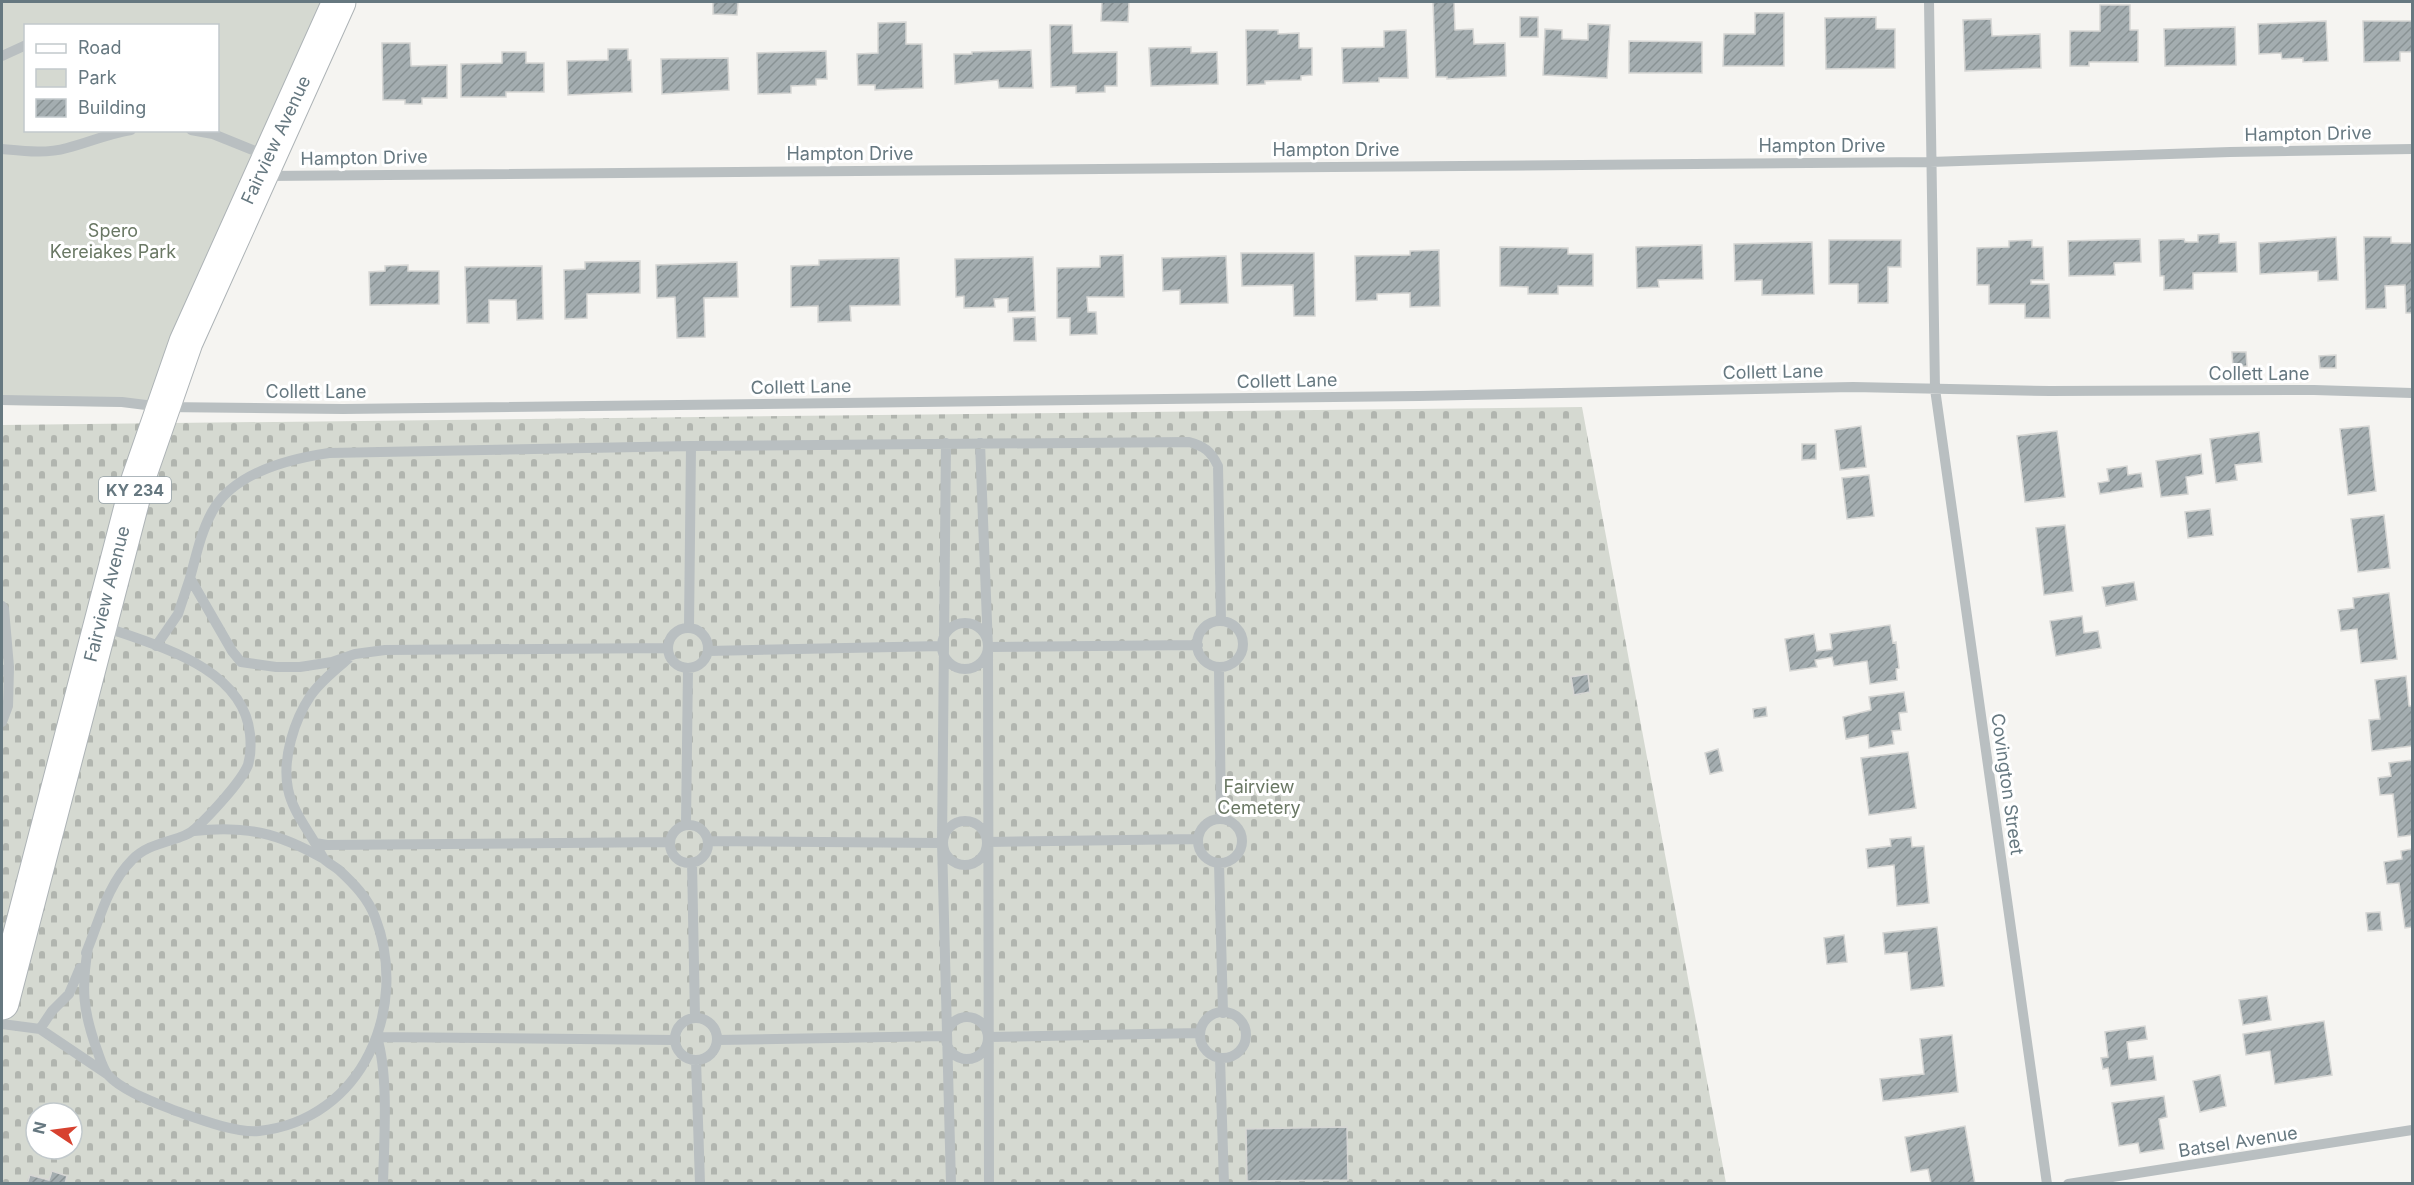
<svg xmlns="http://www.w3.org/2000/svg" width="2414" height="1185" font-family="Inter,sans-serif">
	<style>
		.cemetery { fill: url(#cemetery-stones); fill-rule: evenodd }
		.park { fill: #d5d9d1; fill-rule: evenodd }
		.building { fill: url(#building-hatch); stroke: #d6d6d4; stroke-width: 1.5 }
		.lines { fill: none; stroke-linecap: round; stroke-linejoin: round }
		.major-casing { stroke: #adb3b6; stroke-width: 35 }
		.minor { stroke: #b9bfc1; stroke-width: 10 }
		.major { stroke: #fff; stroke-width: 33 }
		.labels { text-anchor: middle; stroke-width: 6; stroke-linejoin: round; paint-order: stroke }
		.shield { fill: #fff; stroke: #94a0a6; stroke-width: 1.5 }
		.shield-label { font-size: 16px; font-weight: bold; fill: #667880 }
		.street-label { font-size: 18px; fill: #667880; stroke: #fff }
		.park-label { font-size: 18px; fill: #6a7864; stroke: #fff }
	</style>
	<defs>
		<pattern id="cemetery-stones" width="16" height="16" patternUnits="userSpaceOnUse" patternTransform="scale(1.5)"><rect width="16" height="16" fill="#d5d9d1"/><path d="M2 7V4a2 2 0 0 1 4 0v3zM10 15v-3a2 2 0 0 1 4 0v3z" fill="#b1b5af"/></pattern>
		<pattern id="building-hatch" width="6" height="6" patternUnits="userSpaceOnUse" patternTransform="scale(1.5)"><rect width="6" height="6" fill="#a4adb0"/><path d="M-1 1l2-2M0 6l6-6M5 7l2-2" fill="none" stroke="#899294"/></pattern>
	</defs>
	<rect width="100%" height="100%" fill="#f5f4f1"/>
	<path class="cemetery" d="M 1582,407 L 1726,1183 L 2,1183 L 2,425 ZM 36,1113 L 72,1113 L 72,1149 L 36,1149 Z"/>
	<path class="park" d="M 2,2 L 340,2 L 162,407 L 2,405 ZM 26,26 L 218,26 L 218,130 L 26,130 Z"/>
	<path class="building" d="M 713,2 L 738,2 L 737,15 L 713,14 Z
		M 1102,2 L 1129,2 L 1128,22 L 1101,21 Z
		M 1433,2 L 1454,2 L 1455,30 L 1473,29 L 1474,44 L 1505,43 L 1506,76 L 1447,79 L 1447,77 L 1436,77 Z
		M 2100,5 L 2130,5 L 2130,30 L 2138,30 L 2138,62 L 2089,62 L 2089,66 L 2070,66 L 2070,31 L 2100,31 Z
		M 1755,13 L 1784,13 L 1784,66 L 1723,66 L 1724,34 L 1755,34 Z
		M 1520,17 L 1538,17 L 1538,37 L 1520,37 Z
		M 1876,17 L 1876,29 L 1895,29 L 1895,68 L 1826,69 L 1825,18 Z
		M 1991,19 L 1992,36 L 2040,34 L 2041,68 L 1965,71 L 1963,20 Z
		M 2326,21 L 2328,61 L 2303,62 L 2303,58 L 2282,59 L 2281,53 L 2259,54 L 2258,24 Z
		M 2363,21 L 2412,21 L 2412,52 L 2400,52 L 2400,61 L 2364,62 Z
		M 906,22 L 906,44 L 922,44 L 923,88 L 875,90 L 875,85 L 858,85 L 857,54 L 878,53 L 878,23 Z
		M 1588,24 L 1610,25 L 1607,78 L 1543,75 L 1545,29 L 1562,30 L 1562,39 L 1588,40 Z
		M 1050,25 L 1072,25 L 1073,53 L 1117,52 L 1117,86 L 1105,86 L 1105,92 L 1076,93 L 1076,86 L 1051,87 Z
		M 2235,27 L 2236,65 L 2165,66 L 2164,29 Z
		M 1246,30 L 1278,30 L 1278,34 L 1299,33 L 1299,48 L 1312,48 L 1312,75 L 1301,76 L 1301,80 L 1265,81 L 1265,84 L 1247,85 Z
		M 1406,30 L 1408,78 L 1379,78 L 1379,82 L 1343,83 L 1342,48 L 1384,47 L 1384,31 Z
		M 1629,41 L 1702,42 L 1702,73 L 1629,73 Z
		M 382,43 L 410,43 L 411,66 L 447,65 L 447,98 L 422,98 L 422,104 L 405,104 L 405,100 L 383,100 Z
		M 1191,47 L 1191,53 L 1217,52 L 1218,84 L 1151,86 L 1149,48 Z
		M 608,49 L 628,49 L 628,60 L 631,60 L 632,92 L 568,95 L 567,61 L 608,60 Z
		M 1031,50 L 1033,88 L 999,88 L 998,80 L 955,84 L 954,54 L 972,54 L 972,52 Z
		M 826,51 L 827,79 L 816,79 L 816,85 L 791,86 L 791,93 L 758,94 L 757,53 Z
		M 502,52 L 526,52 L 526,63 L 544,63 L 544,92 L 506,92 L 506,97 L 461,97 L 461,64 L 502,63 Z
		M 728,58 L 729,90 L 662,94 L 661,59 Z
		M 2219,234 L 2219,243 L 2236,242 L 2237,272 L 2193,273 L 2193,289 L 2164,290 L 2164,276 L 2160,276 L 2159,240 L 2184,239 L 2185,242 L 2198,242 L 2198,235 Z
		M 2336,237 L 2338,280 L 2318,281 L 2318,271 L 2260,274 L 2259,243 Z
		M 2364,237 L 2391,237 L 2391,243 L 2412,243 L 2412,313 L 2406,313 L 2405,285 L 2385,286 L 2386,308 L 2366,309 Z
		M 2140,239 L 2141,262 L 2114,263 L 2115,275 L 2069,276 L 2068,241 Z
		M 1829,240 L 1901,240 L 1901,267 L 1888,267 L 1888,303 L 1858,303 L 1858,284 L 1829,284 Z
		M 2032,240 L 2032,247 L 2043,247 L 2044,280 L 2031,280 L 2031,284 L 2049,284 L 2050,318 L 2025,318 L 2025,304 L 1989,304 L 1989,285 L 1977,285 L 1977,248 L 2009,247 L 2009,241 Z
		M 1812,242 L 1814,294 L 1762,295 L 1762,280 L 1735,281 L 1734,244 Z
		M 1702,245 L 1703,279 L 1658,280 L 1659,287 L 1637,288 L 1636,247 Z
		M 1500,247 L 1568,248 L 1568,254 L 1593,254 L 1593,286 L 1558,286 L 1558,294 L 1528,294 L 1528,287 L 1500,286 Z
		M 1439,250 L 1440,306 L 1410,307 L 1410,293 L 1377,294 L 1377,300 L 1356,301 L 1355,256 L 1410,255 L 1410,251 Z
		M 1241,253 L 1314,253 L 1315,316 L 1294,316 L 1293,285 L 1242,286 Z
		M 1123,255 L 1124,297 L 1087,297 L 1088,312 L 1096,312 L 1097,334 L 1070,335 L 1070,318 L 1057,318 L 1057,268 L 1100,267 L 1100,256 Z
		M 1226,256 L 1228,303 L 1180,304 L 1180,290 L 1163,291 L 1162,258 Z
		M 1033,257 L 1035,311 L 1008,312 L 1008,298 L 994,299 L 995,307 L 964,308 L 964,296 L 956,297 L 955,259 Z
		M 899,258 L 900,305 L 850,306 L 851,321 L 818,322 L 818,306 L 791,307 L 791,266 L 819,265 L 819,260 Z
		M 640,261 L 640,293 L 587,294 L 587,318 L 565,319 L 564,270 L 585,269 L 585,262 Z
		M 737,262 L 738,297 L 704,298 L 705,337 L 677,338 L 675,297 L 657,298 L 656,265 Z
		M 408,265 L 408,271 L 439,271 L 439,304 L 370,305 L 369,272 L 385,271 L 385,266 Z
		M 542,266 L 543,319 L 517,320 L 516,300 L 489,300 L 489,323 L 467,323 L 465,267 Z
		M 1035,317 L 1036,341 L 1014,341 L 1013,318 Z
		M 2232,352 L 2246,352 L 2247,366 L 2233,367 Z
		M 2336,355 L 2336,368 L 2320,368 L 2319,356 Z
		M 1861,426 L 1866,467 L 1840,470 L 1835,430 Z
		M 2369,426 L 2376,491 L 2348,495 L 2340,429 Z
		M 2057,431 L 2065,497 L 2025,502 L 2017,436 Z
		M 2259,432 L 2262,462 L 2235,465 L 2237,480 L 2216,483 L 2210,439 Z
		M 1802,444 L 1816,444 L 1816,459 L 1802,460 Z
		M 2201,454 L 2203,474 L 2186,477 L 2188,494 L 2161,497 L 2156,461 Z
		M 2127,466 L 2128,475 L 2141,473 L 2143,487 L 2100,494 L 2098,483 L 2109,481 L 2107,469 Z
		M 1869,475 L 1874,516 L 1847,519 L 1842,478 Z
		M 2210,509 L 2213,535 L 2188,538 L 2185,512 Z
		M 2384,515 L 2390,568 L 2358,572 L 2351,519 Z
		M 2065,525 L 2073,591 L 2044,595 L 2036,528 Z
		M 2134,582 L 2137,600 L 2106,606 L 2102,587 Z
		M 2389,593 L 2397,659 L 2361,663 L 2357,629 L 2341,631 L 2338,610 L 2354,608 L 2353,598 Z
		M 2082,616 L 2084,633 L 2098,631 L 2101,648 L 2056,656 L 2050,621 Z
		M 1890,625 L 1893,643 L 1896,642 L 1899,668 L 1896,669 L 1897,680 L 1870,684 L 1867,661 L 1834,666 L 1832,657 L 1815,660 L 1817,667 L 1790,671 L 1785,639 L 1814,634 L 1817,651 L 1832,649 L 1830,634 Z
		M 1588,674 L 1590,692 L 1574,695 L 1571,677 Z
		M 2406,676 L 2409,706 L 2412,706 L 2412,746 L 2372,751 L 2369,720 L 2380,719 L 2375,680 Z
		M 1904,692 L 1907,712 L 1899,713 L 1901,730 L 1892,731 L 1894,744 L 1869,748 L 1868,735 L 1846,739 L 1843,717 L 1871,710 L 1869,697 Z
		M 1766,707 L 1767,716 L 1754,718 L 1753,709 Z
		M 1718,749 L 1723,771 L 1710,774 L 1705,753 Z
		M 1908,752 L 1916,808 L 1869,815 L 1861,758 Z
		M 2412,760 L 2412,835 L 2398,837 L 2393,794 L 2380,795 L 2378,778 L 2391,776 L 2389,763 Z
		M 1911,837 L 1912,847 L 1924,846 L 1929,903 L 1897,906 L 1894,865 L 1868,868 L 1866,849 L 1891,846 L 1890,839 Z
		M 2412,849 L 2412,927 L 2405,928 L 2399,883 L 2387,884 L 2384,862 L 2402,859 L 2401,851 Z
		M 2380,912 L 2382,930 L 2368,931 L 2366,913 Z
		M 1937,927 L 1944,986 L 1911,990 L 1907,952 L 1885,954 L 1883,933 Z
		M 1844,935 L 1847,962 L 1827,964 L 1824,938 Z
		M 2267,996 L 2271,1020 L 2243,1025 L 2239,1000 Z
		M 2324,1021 L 2332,1075 L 2275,1084 L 2270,1051 L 2246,1055 L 2243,1034 Z
		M 2145,1026 L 2147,1039 L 2127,1042 L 2129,1059 L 2153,1056 L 2156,1080 L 2111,1086 L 2108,1068 L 2103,1069 L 2101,1058 L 2108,1057 L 2105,1032 Z
		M 1952,1035 L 1958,1092 L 1883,1101 L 1880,1079 L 1924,1074 L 1920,1039 Z
		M 2220,1075 L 2226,1106 L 2200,1112 L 2193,1081 Z
		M 2164,1096 L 2167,1117 L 2159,1119 L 2164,1149 L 2140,1153 L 2138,1143 L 2119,1146 L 2112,1103 Z
		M 1965,1126 L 1975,1184 L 1931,1184 L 1928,1169 L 1911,1172 L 1905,1137 Z
		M 1347,1127 L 1348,1180 L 1247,1181 L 1246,1129 Z
		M 52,1171 L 67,1176 L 65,1184 L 27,1184 L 30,1175 L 49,1180 Z"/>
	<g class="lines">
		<defs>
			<path id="major" d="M 2,1003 L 138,480 L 186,342 L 339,2"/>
		</defs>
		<use href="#major" class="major-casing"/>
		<path class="minor" d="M 1929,2 L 1935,389 L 2047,1184
			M 2,56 L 26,45
			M 191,130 L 213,134 L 265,155
			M 2,149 C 23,151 46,154 67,148 C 90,142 107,134 131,130
			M 265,176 L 1930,162 L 2230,152 L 2412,149
			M 2,400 L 122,402 L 162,407 L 343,409 L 1419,396 L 1853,387 L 2050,391 L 2314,390 L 2412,393
			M 946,443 L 942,843 L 951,1184
			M 980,443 L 988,647 L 989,1184
			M 2,606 L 4,609 L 9,667 L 2,671
			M1197 644a23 23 0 1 1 46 0a23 23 0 1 1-46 0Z
			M942 646a23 23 0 1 1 46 0a23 23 0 1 1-46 0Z
			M668 648a20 20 0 1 1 40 0a20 20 0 1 1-40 0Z
			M 689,628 L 691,446
			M 156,646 L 178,614 L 190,578
			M 988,647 L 1198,645
			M 668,648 L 385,650 L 355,654 L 332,662 L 300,667 L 276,667 L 241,662 L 232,651 L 190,578 C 196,556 201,532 212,512 C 233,473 288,459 329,453 L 691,446 L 1189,442 C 1204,446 1211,451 1218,466 L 1221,621
			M 708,651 L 942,646
			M 348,659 C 335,670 321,681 311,695 C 294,720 282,759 288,789 C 292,809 305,826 315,843 L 327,845 L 670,842
			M 1219,667 L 1221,818
			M 2,722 L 8,706 L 9,667
			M1198 841a22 22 0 1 1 44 0a22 22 0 1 1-44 0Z
			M943 843a22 22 0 1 1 44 0a22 22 0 1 1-44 0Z
			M670 844a19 19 0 1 1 38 0a19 19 0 1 1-38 0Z
			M 686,825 L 688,668
			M 194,831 C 245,825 279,833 324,859
			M 708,841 L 942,843
			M 987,842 L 1198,839
			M 692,862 L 695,1018
			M 1219,863 L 1223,1013
			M 88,948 C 81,989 83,1011 97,1050 C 100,1058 103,1069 108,1075 C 122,1091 156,1103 176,1111 C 199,1119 235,1133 259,1131 C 363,1120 410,1007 375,917 C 368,898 353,883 339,870 C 334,866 328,863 324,859 C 321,855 318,848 315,843
			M 86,953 C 99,922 107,885 132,860 C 150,840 183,842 196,828 C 210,815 241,782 248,765 C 251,755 251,744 250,734 C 243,667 157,646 105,627
			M1200 1035a23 23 0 1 1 46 0a23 23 0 1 1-46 0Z
			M946 1038a21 21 0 1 1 42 0a21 21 0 1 1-42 0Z
			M675 1039a21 21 0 1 1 42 0a21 21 0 1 1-42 0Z
			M 2,1024 L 40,1029 L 107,1074
			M 40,1029 L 52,1011 L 69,994 L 80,968
			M 988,1037 L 1200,1033
			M 717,1040 L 946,1036
			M 1220,1058 L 1224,1184
			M 696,1060 L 700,1184
			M 383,1184 C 384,1141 389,1077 377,1037 L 675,1040
			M 2068,1184 L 2412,1130"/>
		<use href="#major" class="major"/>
	</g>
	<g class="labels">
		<rect class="shield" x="99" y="477" width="72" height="26" rx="4.5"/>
		<g class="shield-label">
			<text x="135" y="496">KY 234</text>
		</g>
		<g class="street-label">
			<text transform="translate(2308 134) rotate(-1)" y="6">Hampton Drive</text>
			<text transform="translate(276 140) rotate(-65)" y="6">Fairview Avenue</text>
			<text x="1822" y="152">Hampton Drive</text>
			<text x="1336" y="156">Hampton Drive</text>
			<text x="850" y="160">Hampton Drive</text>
			<text transform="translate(364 158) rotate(-1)" y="6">Hampton Drive</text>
			<text transform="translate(1773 372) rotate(-1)" y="6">Collett Lane</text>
			<text x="2259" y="380">Collett Lane</text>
			<text transform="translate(1287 381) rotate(-1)" y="6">Collett Lane</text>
			<text transform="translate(801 387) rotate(-1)" y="6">Collett Lane</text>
			<text x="316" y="398">Collett Lane</text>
			<text transform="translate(107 594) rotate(-76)" y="6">Fairview Avenue</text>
			<text transform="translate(2007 784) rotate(82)" y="6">Covington Street</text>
			<text transform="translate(2238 1142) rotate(-9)" y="6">Batsel Avenue</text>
		</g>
		<g class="park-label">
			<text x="113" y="237">Spero<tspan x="113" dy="21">Kereiakes Park</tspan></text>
			<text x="1259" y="793">Fairview<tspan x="1259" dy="21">Cemetery</tspan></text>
		</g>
	</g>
	<rect width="2414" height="1185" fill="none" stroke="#667880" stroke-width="6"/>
	<rect x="24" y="24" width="195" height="108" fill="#ffffff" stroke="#c2c9cc" stroke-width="1.5"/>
	<rect x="36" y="44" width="30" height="9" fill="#ffffff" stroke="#c2c9cc" stroke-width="1.5"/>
	<text x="78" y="54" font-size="18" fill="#667880">Road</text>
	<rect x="36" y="69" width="30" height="18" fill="#d5d9d1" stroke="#c2c9cc" stroke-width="1.5"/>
	<text x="78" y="84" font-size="18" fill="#667880">Park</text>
	<rect x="36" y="99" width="30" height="18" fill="url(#building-hatch)" stroke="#c2c9cc" stroke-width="1.5"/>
	<text x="78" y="114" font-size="18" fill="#667880">Building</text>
	<g transform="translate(54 1131) rotate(283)"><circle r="28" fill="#ffffff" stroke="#c2c9cc" stroke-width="1.5"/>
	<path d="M0-4.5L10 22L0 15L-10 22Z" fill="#d7412f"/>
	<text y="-9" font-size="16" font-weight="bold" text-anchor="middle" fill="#667880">N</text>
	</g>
</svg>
